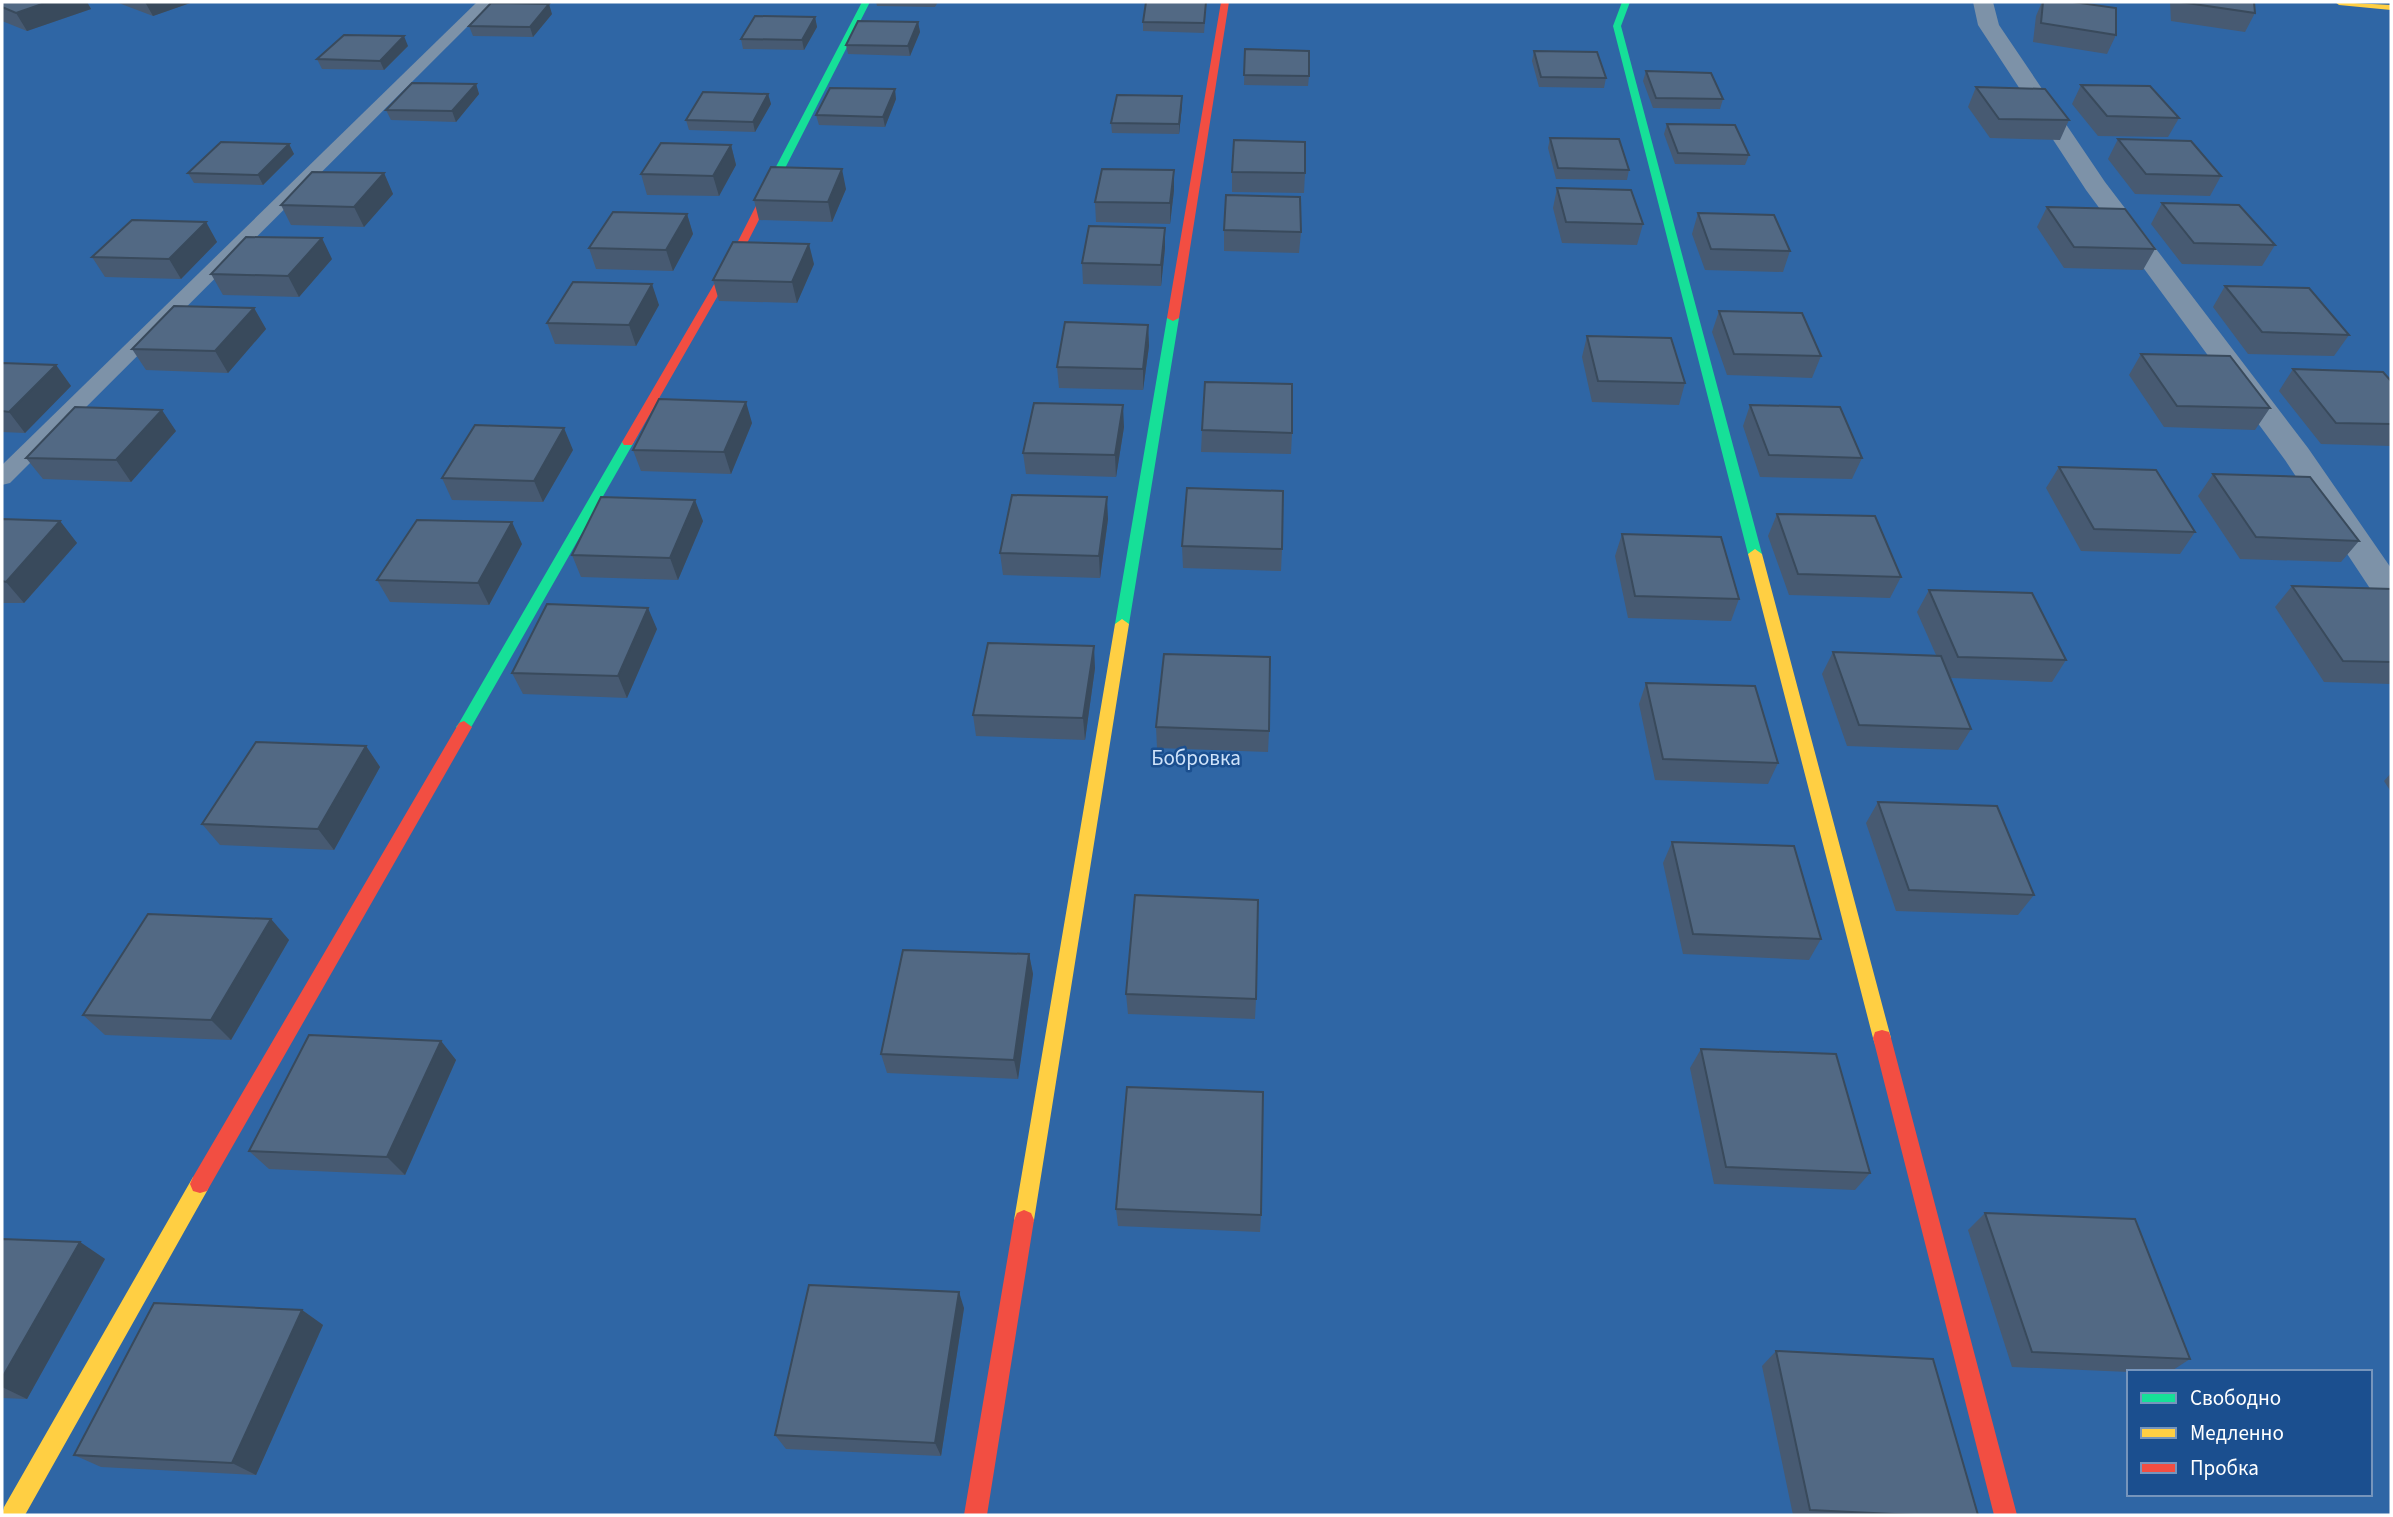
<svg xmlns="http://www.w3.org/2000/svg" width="2393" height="1517" font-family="'Source Sans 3',sans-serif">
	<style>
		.green { fill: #2f66a5; fill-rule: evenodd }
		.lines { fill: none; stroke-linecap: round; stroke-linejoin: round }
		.lane { fill: #7d92a8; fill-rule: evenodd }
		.street { fill: #7d92a8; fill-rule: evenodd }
		.fast { fill: #16e098; fill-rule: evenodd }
		.slow { fill: #ffcf43; fill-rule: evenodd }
		.jam { fill: #f24e42; fill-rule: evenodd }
		.wall { fill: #475a72 }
		.shaded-wall { fill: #394a5c }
		.building { fill: #526984; stroke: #394a5c; stroke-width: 2 }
		.labels { text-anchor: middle; stroke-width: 5; stroke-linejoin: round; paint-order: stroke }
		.park-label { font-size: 21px; fill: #cfe3fa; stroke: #1b4f8f }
	</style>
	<rect width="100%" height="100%" fill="#365274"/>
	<path class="green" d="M 2,2 L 2391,2 L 2391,1515 L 2,1515 ZM 2129,1372 L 2370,1372 L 2370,1494 L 2129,1494 Z"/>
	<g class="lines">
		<path class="lane" d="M 477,2 L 492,2 L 10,483 L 2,485 L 2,465 Z"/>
		<path class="street" d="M 1973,2 L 1993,2 L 1999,25 L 2105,182 L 2308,448 L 2391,568 L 2391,606 L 2379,602 L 2285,460 L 2086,190 L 1978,25 Z"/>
		<path class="fast" d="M 862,2 L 870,2 L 777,184 L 768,186 L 767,184 Z
			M 1622,2 L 1630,2 L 1621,26 L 1762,554 L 1755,559 L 1748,554 L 1613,26 Z
			M 1173,315 L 1179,318 L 1129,624 L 1122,629 L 1115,624 L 1167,318 Z
			M 628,438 L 634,442 L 469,731 L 459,731 L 456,727 L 459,723 L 622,442 Z"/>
		<path class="slow" d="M 2335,2 L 2391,5 L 2391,10 L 2339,5 Z
			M 1755,549 L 1762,554 L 1891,1038 L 1889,1044 L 1882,1046 L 1875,1044 L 1873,1038 L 1748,554 Z
			M 1122,619 L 1129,624 L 1034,1220 L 1031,1227 L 1024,1230 L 1017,1227 L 1014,1220 L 1115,624 Z
			M 200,1175 L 207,1177 L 210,1184 L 207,1191 L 25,1515 L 2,1515 L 4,1507 L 193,1177 Z"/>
		<path class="jam" d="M 1221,2 L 1229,2 L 1179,318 L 1173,321 L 1167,318 Z
			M 768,182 L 777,184 L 740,257 L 634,442 L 632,445 L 624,445 L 622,442 L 730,257 Z
			M 464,721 L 472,727 L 207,1191 L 200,1193 L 193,1191 L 190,1184 L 193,1177 L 459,723 Z
			M 1882,1030 L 1889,1032 L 1891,1038 L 2017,1515 L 1994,1515 L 1873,1038 L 1875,1032 Z
			M 1024,1210 L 1031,1213 L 1034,1220 L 987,1515 L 964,1515 L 1014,1220 L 1017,1213 Z"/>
	</g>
	<path class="wall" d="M 2,2 L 87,2 L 91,9 L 27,31 L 2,21 Z
		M 116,2 L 193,2 L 153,16 Z
		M 876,2 L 938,2 L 935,7 L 877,6 Z
		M 2042,2 L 2073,2 L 2116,35 L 2107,54 L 2033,42 L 2036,16 Z
		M 2170,2 L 2254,2 L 2255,13 L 2245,32 L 2171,21 Z
		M 1206,10 L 1204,33 L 1143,31 L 1143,22 Z
		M 552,14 L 533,37 L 473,36 L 469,26 Z
		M 815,17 L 817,27 L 804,50 L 743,49 L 741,39 Z
		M 918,22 L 920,32 L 910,56 L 848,54 L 846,45 Z
		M 408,46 L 384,70 L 322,69 L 317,59 Z
		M 1245,49 L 1309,76 L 1308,86 L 1244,85 Z
		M 1534,51 L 1606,78 L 1604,88 L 1539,87 L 1532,61 Z
		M 1646,71 L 1723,99 L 1720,109 L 1653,108 L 1643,81 Z
		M 476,84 L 479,94 L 456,122 L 391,120 L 386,110 Z
		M 2081,85 L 2179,118 L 2168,137 L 2098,136 L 2072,104 Z
		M 1976,87 L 2069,120 L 2060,140 L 1990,138 L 1968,107 Z
		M 768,94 L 771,104 L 755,132 L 689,130 L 686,120 Z
		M 1182,96 L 1182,106 L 1179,134 L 1112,133 L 1111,123 Z
		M 896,99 L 885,127 L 819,125 L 816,115 Z
		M 1667,124 L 1749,155 L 1745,165 L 1675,164 L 1664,134 Z
		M 1550,138 L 1629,170 L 1627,180 L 1556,179 L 1548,148 Z
		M 2118,139 L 2221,176 L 2210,196 L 2135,194 L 2108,159 Z
		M 289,144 L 294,154 L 263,185 L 194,183 L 188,173 Z
		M 731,145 L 736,165 L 719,196 L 647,195 L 641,174 Z
		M 1174,170 L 1174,190 L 1170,224 L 1096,222 L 1095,202 Z
		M 1232,172 L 1305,173 L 1304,193 L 1232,192 Z
		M 384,173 L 393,194 L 364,227 L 291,225 L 281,205 Z
		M 1557,188 L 1643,224 L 1637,245 L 1562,243 L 1553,208 Z
		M 846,189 L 832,222 L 759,220 L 754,200 Z
		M 2162,203 L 2275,245 L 2262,266 L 2182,264 L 2151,224 Z
		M 2047,207 L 2155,249 L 2143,270 L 2064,268 L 2037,227 Z
		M 1698,213 L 1790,251 L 1783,272 L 1705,270 L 1692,234 Z
		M 687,214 L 693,234 L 673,271 L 596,269 L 589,248 Z
		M 206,222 L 217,242 L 181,279 L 105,277 L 92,257 Z
		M 1165,228 L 1165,248 L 1161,286 L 1083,284 L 1082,263 Z
		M 1224,230 L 1301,232 L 1299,253 L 1224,251 Z
		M 332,259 L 299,297 L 223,295 L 211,274 Z
		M 814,264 L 797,303 L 719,301 L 713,280 Z
		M 2225,286 L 2349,335 L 2334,356 L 2248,354 L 2213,307 Z
		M 659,305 L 636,346 L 555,344 L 547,323 Z
		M 254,308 L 266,329 L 228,373 L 146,370 L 132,349 Z
		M 1719,311 L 1821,356 L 1812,378 L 1727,375 L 1712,332 Z
		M 1148,325 L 1149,346 L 1143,390 L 1059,388 L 1057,367 Z
		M 1587,336 L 1685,383 L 1679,405 L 1592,402 L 1582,357 Z
		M 2141,354 L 2270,408 L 2255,430 L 2164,427 L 2129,375 Z
		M 2,363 L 56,365 L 71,386 L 25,433 L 2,432 Z
		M 2293,369 L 2391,381 L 2391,446 L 2321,444 L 2279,391 Z
		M 1750,405 L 1862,458 L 1852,479 L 1760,477 L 1743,426 Z
		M 752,423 L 731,474 L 641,471 L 633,450 Z
		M 1124,427 L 1116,477 L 1026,474 L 1023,453 Z
		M 1202,430 L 1292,433 L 1291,454 L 1201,452 Z
		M 176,431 L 131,482 L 43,479 L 26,458 Z
		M 573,450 L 543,502 L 452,500 L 442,478 Z
		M 2059,467 L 2195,532 L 2180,554 L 2081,551 L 2046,488 Z
		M 2213,474 L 2359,541 L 2341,562 L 2240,559 L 2198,496 Z
		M 1777,514 L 1901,577 L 1890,598 L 1789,595 L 1768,536 Z
		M 2,519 L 60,521 L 77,543 L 24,603 L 2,603 Z
		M 1108,519 L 1100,578 L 1003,575 L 1000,553 Z
		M 703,521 L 678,580 L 581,577 L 572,555 Z
		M 1622,534 L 1739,599 L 1731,621 L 1628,618 L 1615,556 Z
		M 522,544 L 489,605 L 390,602 L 377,580 Z
		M 1182,546 L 1282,549 L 1281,571 L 1183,568 Z
		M 2292,586 L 2391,589 L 2391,684 L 2324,682 L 2275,607 Z
		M 1929,590 L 2066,660 L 2052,682 L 1951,678 L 1971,729 L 1958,750 L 1847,746 L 1822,674 L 1833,652 L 1936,655 L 1917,612 Z
		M 657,629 L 627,698 L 523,694 L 512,673 Z
		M 1095,668 L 1085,740 L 976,736 L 973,715 Z
		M 1646,683 L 1778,763 L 1768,784 L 1655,780 L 1639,704 Z
		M 1156,727 L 1269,731 L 1268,752 L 1157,748 Z
		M 366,746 L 380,767 L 334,850 L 220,845 L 202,824 Z
		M 2391,773 L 2391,792 L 2384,781 Z
		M 1878,802 L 2034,895 L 2018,915 L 1896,911 L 1866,823 Z
		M 1672,842 L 1821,939 L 1809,960 L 1683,954 L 1663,863 Z
		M 271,919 L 289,940 L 231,1040 L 105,1035 L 83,1015 Z
		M 1029,954 L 1033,974 L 1018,1079 L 887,1073 L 881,1054 Z
		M 1126,994 L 1256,999 L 1255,1019 L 1128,1014 Z
		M 441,1041 L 456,1060 L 405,1175 L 269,1169 L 249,1151 Z
		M 1701,1049 L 1870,1173 L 1855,1190 L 1714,1184 L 1690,1068 Z
		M 1116,1209 L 1261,1215 L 1260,1232 L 1118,1226 Z
		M 1985,1213 L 2190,1359 L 2170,1372 L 2129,1372 L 2012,1367 L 1968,1230 Z
		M 2,1239 L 80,1242 L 105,1259 L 27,1399 L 2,1398 Z
		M 964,1308 L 941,1456 L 786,1449 L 775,1435 Z
		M 302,1310 L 323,1325 L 256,1475 L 101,1467 L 74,1455 Z
		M 1776,1351 L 1978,1515 L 1793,1515 L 1762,1366 Z"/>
	<path class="shaded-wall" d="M 48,2 L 87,2 L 91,9 L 27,31 L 16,13 Z
		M 145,2 L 193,2 L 153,16 Z
		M 549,4 L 552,14 L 533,37 L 530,27 Z
		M 815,17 L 817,27 L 804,50 L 802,40 Z
		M 918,22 L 920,32 L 910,56 L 908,46 Z
		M 404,36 L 408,46 L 384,70 L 380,61 Z
		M 476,84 L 479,94 L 456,122 L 452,111 Z
		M 895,89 L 896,99 L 885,127 L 883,117 Z
		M 768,94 L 771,104 L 755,132 L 753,122 Z
		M 1182,96 L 1182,106 L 1179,134 L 1179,124 Z
		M 289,144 L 294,154 L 263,185 L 258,175 Z
		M 731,145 L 736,165 L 719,196 L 713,176 Z
		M 842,169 L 846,189 L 832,222 L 828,202 Z
		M 1174,170 L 1174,190 L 1170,224 L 1170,203 Z
		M 384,173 L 393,194 L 364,227 L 354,207 Z
		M 687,214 L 693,234 L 673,271 L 666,250 Z
		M 206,222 L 217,242 L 181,279 L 169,259 Z
		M 1165,228 L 1165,248 L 1161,286 L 1161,265 Z
		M 322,238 L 332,259 L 299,297 L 288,276 Z
		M 809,244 L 814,264 L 797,303 L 792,282 Z
		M 652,284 L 659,305 L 636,346 L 629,325 Z
		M 254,308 L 266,329 L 228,373 L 215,351 Z
		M 1148,325 L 1149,346 L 1143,390 L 1143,369 Z
		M 56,365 L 71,386 L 25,433 L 9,412 Z
		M 746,402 L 752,423 L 731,474 L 724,452 Z
		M 1123,405 L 1124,427 L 1116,477 L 1115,455 Z
		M 162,410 L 176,431 L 131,482 L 116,460 Z
		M 564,428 L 573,450 L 543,502 L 534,481 Z
		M 1107,497 L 1108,519 L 1100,578 L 1099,556 Z
		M 695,500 L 703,521 L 678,580 L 670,558 Z
		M 60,521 L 77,543 L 24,603 L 6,582 Z
		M 512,522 L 522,544 L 489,605 L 478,583 Z
		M 648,608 L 657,629 L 627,698 L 618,676 Z
		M 1094,646 L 1095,668 L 1085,740 L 1083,718 Z
		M 366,746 L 380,767 L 334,850 L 318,829 Z
		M 271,919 L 289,940 L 231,1040 L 211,1020 Z
		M 1029,954 L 1033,974 L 1018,1079 L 1014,1060 Z
		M 441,1041 L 456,1060 L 405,1175 L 387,1157 Z
		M 80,1242 L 105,1259 L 27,1399 L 2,1387 L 2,1378 Z
		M 959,1292 L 964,1308 L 941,1456 L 935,1443 Z
		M 302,1310 L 323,1325 L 256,1475 L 232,1463 Z"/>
	<path class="building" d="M 2,2 L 48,2 L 16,13 L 2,7 Z
		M 1146,2 L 1206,2 L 1204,23 L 1143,22 Z
		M 2043,2 L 2073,2 L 2116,8 L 2116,35 L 2041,23 Z
		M 2180,2 L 2254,2 L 2255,13 Z
		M 491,3 L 549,4 L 530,27 L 469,26 Z
		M 755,16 L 815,17 L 802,40 L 741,39 Z
		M 858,21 L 918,22 L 908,46 L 846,45 Z
		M 344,35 L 404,36 L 380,61 L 317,59 Z
		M 1245,49 L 1309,51 L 1309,76 L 1244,75 Z
		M 1534,51 L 1597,52 L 1606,78 L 1541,77 Z
		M 1646,71 L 1711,73 L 1723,99 L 1656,98 Z
		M 412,83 L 476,84 L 452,111 L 386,110 Z
		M 2081,85 L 2150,86 L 2179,118 L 2107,116 Z
		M 1976,87 L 2045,89 L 2069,120 L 1999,119 Z
		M 830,88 L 895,89 L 883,117 L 816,115 Z
		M 703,92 L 768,94 L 753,122 L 686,120 Z
		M 1117,95 L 1182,96 L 1179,124 L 1111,123 Z
		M 1667,124 L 1735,125 L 1749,155 L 1678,153 Z
		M 1550,138 L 1619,139 L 1629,170 L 1558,168 Z
		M 2118,139 L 2191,141 L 2221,176 L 2146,174 Z
		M 1234,140 L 1305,142 L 1305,173 L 1232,172 Z
		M 221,142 L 289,144 L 258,175 L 188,173 Z
		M 661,143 L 731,145 L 713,176 L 641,174 Z
		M 771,167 L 842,169 L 828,202 L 754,200 Z
		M 1102,169 L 1174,170 L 1170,203 L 1095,202 Z
		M 312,172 L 384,173 L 354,207 L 281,205 Z
		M 1557,188 L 1631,190 L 1643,224 L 1566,222 Z
		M 1226,195 L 1300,197 L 1301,232 L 1224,230 Z
		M 2162,203 L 2239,205 L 2275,245 L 2194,243 Z
		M 2047,207 L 2125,209 L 2155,249 L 2074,247 Z
		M 613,212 L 687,214 L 666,250 L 589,248 Z
		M 1698,213 L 1774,215 L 1790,251 L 1711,249 Z
		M 132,220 L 206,222 L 169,259 L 92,257 Z
		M 1089,226 L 1165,228 L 1161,265 L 1082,263 Z
		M 246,237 L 322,238 L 288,276 L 211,274 Z
		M 733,242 L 809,244 L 792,282 L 713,280 Z
		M 573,282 L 652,284 L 629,325 L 547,323 Z
		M 2225,286 L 2309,288 L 2349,335 L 2262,332 Z
		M 174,306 L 254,308 L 215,351 L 132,349 Z
		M 1719,311 L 1802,313 L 1821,356 L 1734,354 Z
		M 1065,322 L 1148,325 L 1143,369 L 1057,367 Z
		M 1587,336 L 1671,338 L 1685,383 L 1598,381 Z
		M 2141,354 L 2230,356 L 2270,408 L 2177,406 Z
		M 2,363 L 56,365 L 9,412 L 2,411 Z
		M 2293,369 L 2383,372 L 2391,381 L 2391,424 L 2336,423 Z
		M 1205,382 L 1292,384 L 1292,433 L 1202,430 Z
		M 659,399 L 746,402 L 724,452 L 633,450 Z
		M 1034,403 L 1123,405 L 1115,455 L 1023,453 Z
		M 1750,405 L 1840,407 L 1862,458 L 1769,455 Z
		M 75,407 L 162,410 L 116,460 L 26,458 Z
		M 475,425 L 564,428 L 534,481 L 442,478 Z
		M 2059,467 L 2156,470 L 2195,532 L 2094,529 Z
		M 2213,474 L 2310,477 L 2359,541 L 2256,537 Z
		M 1187,488 L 1283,491 L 1282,549 L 1182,546 Z
		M 1012,495 L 1107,497 L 1099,556 L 1000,553 Z
		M 601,497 L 695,500 L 670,558 L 572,555 Z
		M 1777,514 L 1875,516 L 1901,577 L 1798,574 Z
		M 2,519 L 60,521 L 6,582 L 2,581 Z
		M 417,520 L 512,522 L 478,583 L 377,580 Z
		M 1622,534 L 1721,537 L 1739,599 L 1635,596 Z
		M 2292,586 L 2391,589 L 2391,662 L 2343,661 Z
		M 1929,590 L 2032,593 L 2066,660 L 1958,657 Z
		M 547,604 L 648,608 L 618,676 L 512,673 Z
		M 988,643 L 1094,646 L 1083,718 L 973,715 Z
		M 1833,652 L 1941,656 L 1971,729 L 1859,725 Z
		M 1164,654 L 1270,657 L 1269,731 L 1156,727 Z
		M 1646,683 L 1755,686 L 1778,763 L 1663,759 Z
		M 256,742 L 366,746 L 318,829 L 202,824 Z
		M 1878,802 L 1997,806 L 2034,895 L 1909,890 Z
		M 1672,842 L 1794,846 L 1821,939 L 1693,934 Z
		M 1135,895 L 1258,900 L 1256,999 L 1126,994 Z
		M 148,914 L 271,919 L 211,1020 L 83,1015 Z
		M 903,950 L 1029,954 L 1014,1060 L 881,1054 Z
		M 309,1035 L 441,1041 L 387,1157 L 249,1151 Z
		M 1701,1049 L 1836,1054 L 1870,1173 L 1726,1167 Z
		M 1127,1087 L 1263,1092 L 1261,1215 L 1116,1209 Z
		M 1985,1213 L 2135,1219 L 2190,1359 L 2032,1352 Z
		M 2,1239 L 80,1242 L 2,1378 Z
		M 809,1285 L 959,1292 L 935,1443 L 775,1435 Z
		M 154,1303 L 302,1310 L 232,1463 L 74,1455 Z
		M 1776,1351 L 1933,1359 L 1978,1515 L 1915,1515 L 1810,1510 Z"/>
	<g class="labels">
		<g class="park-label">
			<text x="1196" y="765">Бобровка</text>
		</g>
	</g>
	<rect width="2393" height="1517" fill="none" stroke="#ffffff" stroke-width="7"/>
	<rect x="2127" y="1370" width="245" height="126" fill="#1b4f8f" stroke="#7695bc" stroke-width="2"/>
	<rect x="2141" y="1393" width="35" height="10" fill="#16e098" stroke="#7695bc" stroke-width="2"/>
	<text x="2190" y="1405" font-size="21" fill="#ffffff">Свободно</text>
	<rect x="2141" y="1428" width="35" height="10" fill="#ffcf43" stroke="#7695bc" stroke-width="2"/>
	<text x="2190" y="1440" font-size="21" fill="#ffffff">Медленно</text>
	<rect x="2141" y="1463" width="35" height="10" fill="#f24e42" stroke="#7695bc" stroke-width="2"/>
	<text x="2190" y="1475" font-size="21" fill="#ffffff">Пробка</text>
</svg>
